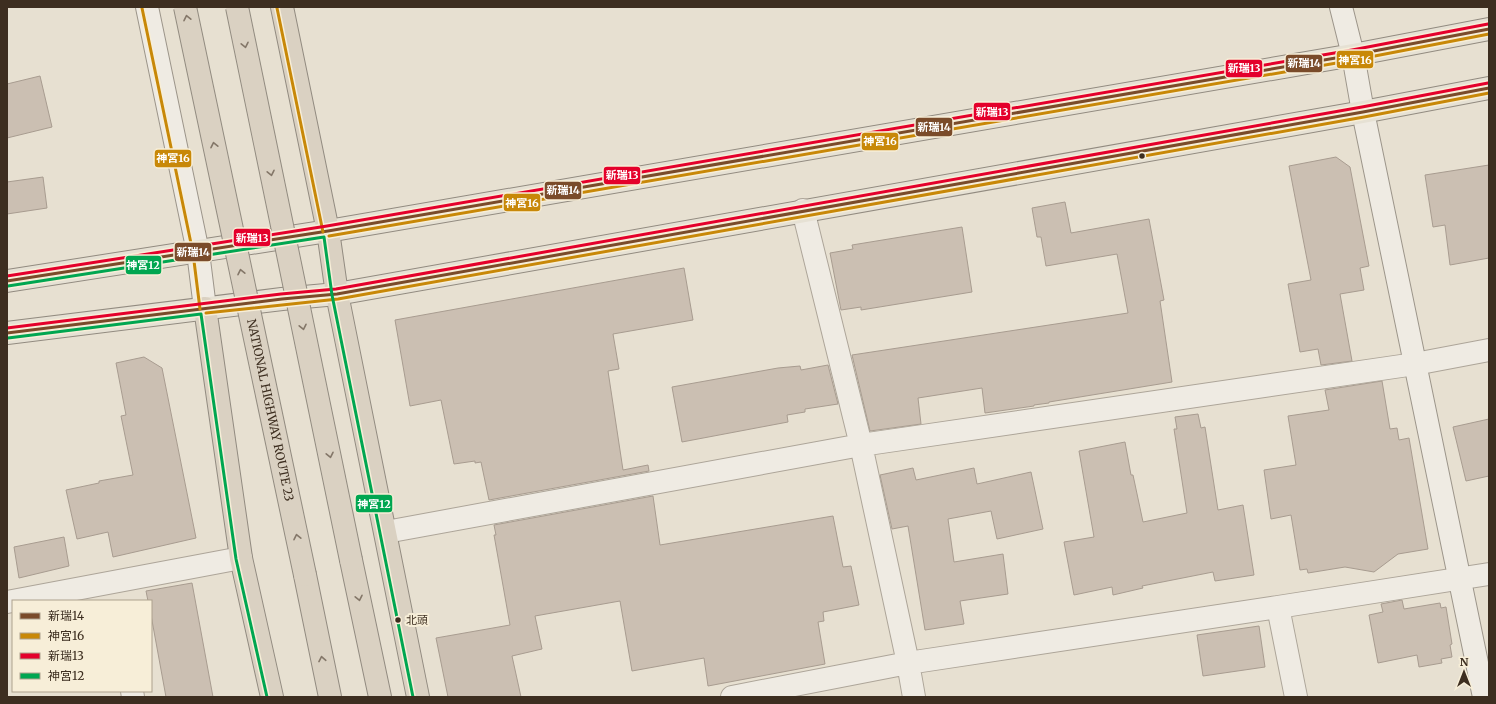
<svg xmlns="http://www.w3.org/2000/svg" width="1496" height="704" font-family="Merriweather,'Noto Sans JP',serif">
	<style>
		.building { fill: #cbbfb2; stroke: #a89c90 }
		.lines { fill: none; stroke-linecap: round; stroke-linejoin: round }
		.street-casing { stroke: #ada599; stroke-width: 24 }
		.secondary-casing { stroke: #9c958a; stroke-width: 24 }
		.primary-casing { stroke: #928b80; stroke-width: 24 }
		.highway-casing { stroke: #928b80; stroke-width: 24 }
		.street { stroke: #efebe3; stroke-width: 22 }
		.secondary { stroke: #efebe3; stroke-width: 22 }
		.primary { stroke: #e6e1d4; stroke-width: 22 }
		.highway { stroke: #dad1c2; stroke-width: 22 }
		.highway-bridge-casing { stroke: #928b80; stroke-width: 24; stroke-linecap: butt }
		.highway-bridge { stroke: #dad1c2; stroke-width: 22 }
		.bus-1-casing { stroke: #f7eed8; stroke-width: 6 }
		.bus-2-casing { stroke: #f7eed8; stroke-width: 6 }
		.bus-3-casing { stroke: #f7eed8; stroke-width: 6 }
		.bus-4-casing { stroke: #f7eed8; stroke-width: 6 }
		.bus-1 { stroke: #7a4b2a; stroke-width: 3 }
		.bus-2 { stroke: #c88808; stroke-width: 3 }
		.bus-3 { stroke: #e4002b; stroke-width: 3 }
		.bus-4 { stroke: #00a651; stroke-width: 3 }
		.oneway { stroke: #847769 }
		.bus-dot { fill: #3d2e20; stroke: #f7eed8; stroke-width: 1.5 }
		.labels { text-anchor: middle; stroke-width: 4; stroke-linejoin: round; paint-order: stroke }
		.bus-label { font-size: 11px; fill: #3d2e20; stroke: #f7eed8; text-anchor: start }
		.street-label { font-size: 12px; fill: #3d2e20; stroke: #f7eed8 }
		.line-badge { stroke: #f7eed8; stroke-width: 1.5 }
		.badge-label { font-size: 11px; text-anchor: middle; font-weight: bold; fill: #fff }
	</style>
	<rect width="100%" height="100%" fill="#e7e0d1"/>
	<path class="building" d="M 40,76 L 52,127 L 7,138 L 7,84 Z
		M 1336,157 L 1350,167 L 1369,266 L 1360,268 L 1364,290 L 1340,294 L 1352,361 L 1321,365 L 1318,349 L 1300,352 L 1288,284 L 1311,280 L 1289,166 Z
		M 1489,165 L 1489,258 L 1450,265 L 1445,225 L 1433,227 L 1425,175 Z
		M 43,177 L 47,208 L 7,214 L 7,182 Z
		M 1065,202 L 1071,233 L 1149,219 L 1164,300 L 1160,301 L 1172,382 L 1049,402 L 1049,403 L 1034,405 L 1034,406 L 985,413 L 982,388 L 918,398 L 921,424 L 870,431 L 852,355 L 1128,313 L 1117,254 L 1046,266 L 1041,237 L 1037,237 L 1032,208 Z
		M 962,227 L 972,292 L 861,310 L 861,307 L 841,310 L 830,253 L 853,249 L 852,245 Z
		M 684,268 L 693,320 L 613,334 L 619,369 L 608,371 L 623,470 L 648,465 L 649,471 L 489,500 L 481,462 L 475,463 L 475,461 L 454,464 L 441,400 L 410,406 L 395,320 Z
		M 144,357 L 162,368 L 196,538 L 113,557 L 108,532 L 77,539 L 66,490 L 99,483 L 99,481 L 133,475 L 121,416 L 126,415 L 116,363 Z
		M 828,365 L 838,404 L 805,409 L 805,412 L 787,415 L 788,422 L 682,442 L 672,387 L 778,368 L 800,366 L 801,370 Z
		M 1382,381 L 1390,429 L 1397,428 L 1399,440 L 1409,438 L 1428,549 L 1398,554 L 1374,572 L 1345,567 L 1308,573 L 1307,569 L 1300,570 L 1291,515 L 1271,519 L 1264,470 L 1296,465 L 1288,416 L 1329,410 L 1325,390 Z
		M 1198,414 L 1201,428 L 1205,427 L 1218,510 L 1243,505 L 1254,575 L 1215,581 L 1213,572 L 1142,586 L 1143,588 L 1113,595 L 1112,587 L 1074,595 L 1064,542 L 1094,537 L 1079,451 L 1125,442 L 1131,475 L 1133,475 L 1143,522 L 1187,513 L 1174,429 L 1177,429 L 1175,417 Z
		M 1489,419 L 1489,476 L 1466,481 L 1453,427 Z
		M 913,468 L 916,480 L 974,468 L 977,484 L 1031,472 L 1043,529 L 997,539 L 991,511 L 948,519 L 954,562 L 1003,554 L 1008,594 L 960,601 L 964,624 L 925,630 L 908,526 L 892,529 L 880,475 Z
		M 653,496 L 660,545 L 833,516 L 843,567 L 851,566 L 859,605 L 823,612 L 824,621 L 818,622 L 825,664 L 708,686 L 704,658 L 632,671 L 620,601 L 535,616 L 542,649 L 512,656 L 521,697 L 448,697 L 436,638 L 510,625 L 494,535 L 496,535 L 494,525 Z
		M 64,537 L 69,566 L 19,578 L 14,547 Z
		M 192,583 L 213,697 L 166,697 L 151,615 L 151,601 L 148,601 L 146,591 Z
		M 1402,600 L 1404,609 L 1440,603 L 1441,608 L 1446,607 L 1452,644 L 1450,645 L 1452,657 L 1441,659 L 1442,663 L 1419,667 L 1417,655 L 1378,663 L 1369,615 L 1383,612 L 1381,604 Z
		M 1259,626 L 1265,667 L 1203,676 L 1197,635 Z"/>
	<g class="lines">
		<defs>
			<path id="street" d="M 803,210 L 861,445 L 908,663 L 914,697
				M 386,532 L 861,445 L 1415,364 L 1489,350
				M 7,602 L 241,558
				M 1278,607 L 1296,697
				M 132,691 L 133,697
				M 732,697 L 908,663 L 1278,607 L 1489,574"/>
			<path id="secondary" d="M 147,7 L 198,252 L 205,308
				M 1341,7 L 1353,55 L 1363,112 L 1484,697"/>
			<path id="primary" d="M 7,281 L 328,231 L 1353,55 L 1489,29
				M 7,333 L 282,299 L 337,294 L 1363,112 L 1489,88"/>
			<path id="highway" d="M 282,7 L 328,231 L 337,294 L 418,697
				M 205,308 L 241,558 L 272,697
				M 351,560 L 380,697
				M 305,575 L 330,697"/>
		</defs>
		<use href="#street" class="street-casing"/>
		<use href="#secondary" class="secondary-casing"/>
		<use href="#primary" class="primary-casing"/>
		<use href="#highway" class="highway-casing"/>
		<use href="#street" class="street"/>
		<use href="#secondary" class="secondary"/>
		<use href="#primary" class="primary"/>
		<use href="#highway" class="highway"/>
		<defs>
			<g id="highway-bridge">
				<path id="s1" d="M 185,7 L 305,575"/>
				<path d="M 237,7 L 351,560"/>
			</g>
		</defs>
		<use href="#highway-bridge" class="highway-bridge-casing"/>
		<use href="#highway-bridge" class="highway-bridge"/>
		<defs>
			<path id="bus-1" d="M 7,281 L 328,231 L 1353,55 L 1489,29
				M 7,333 L 282,299 L 337,294 L 1363,112 L 1489,88"/>
			<path id="bus-2" d="M 142,8 L 193,253 L 200,309
				M 277,8 L 323,232
				M 329,236 L 1354,60 L 1489,34
				M 206,313 L 338,299 L 1364,117 L 1489,93"/>
			<path id="bus-3" d="M 7,276 L 327,226 L 1352,50 L 1488,24
				M 7,328 L 281,294 L 336,289 L 1362,107 L 1488,83"/>
			<path id="bus-4" d="M 8,286 L 324,237 L 332,295 L 413,697
				M 8,338 L 201,314 L 236,559 L 267,697"/>
		</defs>
		<use href="#bus-1" class="bus-1-casing"/>
		<use href="#bus-2" class="bus-2-casing"/>
		<use href="#bus-3" class="bus-3-casing"/>
		<use href="#bus-4" class="bus-4-casing"/>
		<use href="#bus-1" class="bus-1"/>
		<use href="#bus-2" class="bus-2"/>
		<use href="#bus-3" class="bus-3"/>
		<use href="#bus-4" class="bus-4"/>
	</g>
	<defs><path id="oneway-chevron" d="M-2-3.5L2.5 0L-2 3.5" fill="none" stroke-width="1.6" stroke-linecap="round" stroke-linejoin="round"/></defs>
	<g class="oneway">
		<use href="#oneway-chevron" transform="translate(187 18) rotate(-102)"/>
		<use href="#oneway-chevron" transform="translate(245 45) rotate(78)"/>
		<use href="#oneway-chevron" transform="translate(214 145) rotate(-102)"/>
		<use href="#oneway-chevron" transform="translate(271 173) rotate(78)"/>
		<use href="#oneway-chevron" transform="translate(241 272) rotate(-102)"/>
		<use href="#oneway-chevron" transform="translate(303 327) rotate(78)"/>
		<use href="#oneway-chevron" transform="translate(330 455) rotate(78)"/>
		<use href="#oneway-chevron" transform="translate(297 537) rotate(-102)"/>
		<use href="#oneway-chevron" transform="translate(359 598) rotate(78)"/>
		<use href="#oneway-chevron" transform="translate(322 659) rotate(-101)"/>
	</g>
	<g class="bus-dot">
		<circle cx="1142" cy="156" r="3.5"/>
		<circle cx="398" cy="620" r="3.5"/>
	</g>
	<g class="labels">
		<g class="bus-label">
			<text x="406" y="624">北頭</text>
		</g>
		<g class="street-label">
			<text dy="4" stroke="none"><textPath href="#s1" startOffset="412">NATIONAL HIGHWAY ROUTE 23</textPath></text>
		</g>
	</g>
	<g class="line-badge">
		<rect x="1336" y="50" width="38" height="19" rx="4" fill="#c88808"/>
		<rect x="1285" y="54" width="38" height="19" rx="4" fill="#7a4b2a"/>
		<rect x="1225" y="59" width="38" height="19" rx="4" fill="#e4002b"/>
		<rect x="973" y="102" width="38" height="19" rx="4" fill="#e4002b"/>
		<rect x="915" y="117" width="38" height="20" rx="4" fill="#7a4b2a"/>
		<rect x="861" y="132" width="38" height="19" rx="4" fill="#c88808"/>
		<rect x="154" y="149" width="38" height="19" rx="4" fill="#c88808"/>
		<rect x="603" y="166" width="38" height="19" rx="4" fill="#e4002b"/>
		<rect x="544" y="181" width="38" height="19" rx="4" fill="#7a4b2a"/>
		<rect x="503" y="193" width="38" height="19" rx="4" fill="#c88808"/>
		<rect x="233" y="228" width="38" height="19" rx="4" fill="#e4002b"/>
		<rect x="174" y="242" width="38" height="20" rx="4" fill="#7a4b2a"/>
		<rect x="125" y="255" width="37" height="20" rx="4" fill="#00a651"/>
		<rect x="355" y="494" width="38" height="19" rx="4" fill="#00a651"/>
	</g>
	<g class="badge-label">
		<text x="1355" y="64">神宮16</text>
		<text x="1304" y="67">新瑞14</text>
		<text x="1244" y="72">新瑞13</text>
		<text x="992" y="116">新瑞13</text>
		<text x="934" y="131">新瑞14</text>
		<text x="880" y="145">神宮16</text>
		<text x="173" y="162">神宮16</text>
		<text x="622" y="179">新瑞13</text>
		<text x="563" y="194">新瑞14</text>
		<text x="522" y="207">神宮16</text>
		<text x="252" y="242">新瑞13</text>
		<text x="193" y="256">新瑞14</text>
		<text x="143" y="269">神宮12</text>
		<text x="374" y="508">神宮12</text>
	</g>
	<rect width="1496" height="704" fill="none" stroke="#3d2e20" stroke-width="16"/>
	<rect x="12" y="600" width="140" height="92" fill="#f7eed8" stroke="#ada18e"/>
	<rect x="20" y="613" width="20" height="6" fill="#7a4b2a" stroke="#ada18e"/>
	<text x="48" y="620" font-size="12" fill="#3d2e20">新瑞14</text>
	<rect x="20" y="633" width="20" height="6" fill="#c88808" stroke="#ada18e"/>
	<text x="48" y="640" font-size="12" fill="#3d2e20">神宮16</text>
	<rect x="20" y="653" width="20" height="6" fill="#e4002b" stroke="#ada18e"/>
	<text x="48" y="660" font-size="12" fill="#3d2e20">新瑞13</text>
	<rect x="20" y="673" width="20" height="6" fill="#00a651" stroke="#ada18e"/>
	<text x="48" y="680" font-size="12" fill="#3d2e20">神宮12</text>
	<g transform="translate(1464 672)" stroke="#f7eed8" stroke-width="3" paint-order="stroke">
	<path d="M0-3L7 15L0 10L-7 15Z" fill="#3d2e20"/>
	<text y="-6" font-size="11" font-weight="bold" text-anchor="middle" fill="#3d2e20">N</text>
	</g>
</svg>
